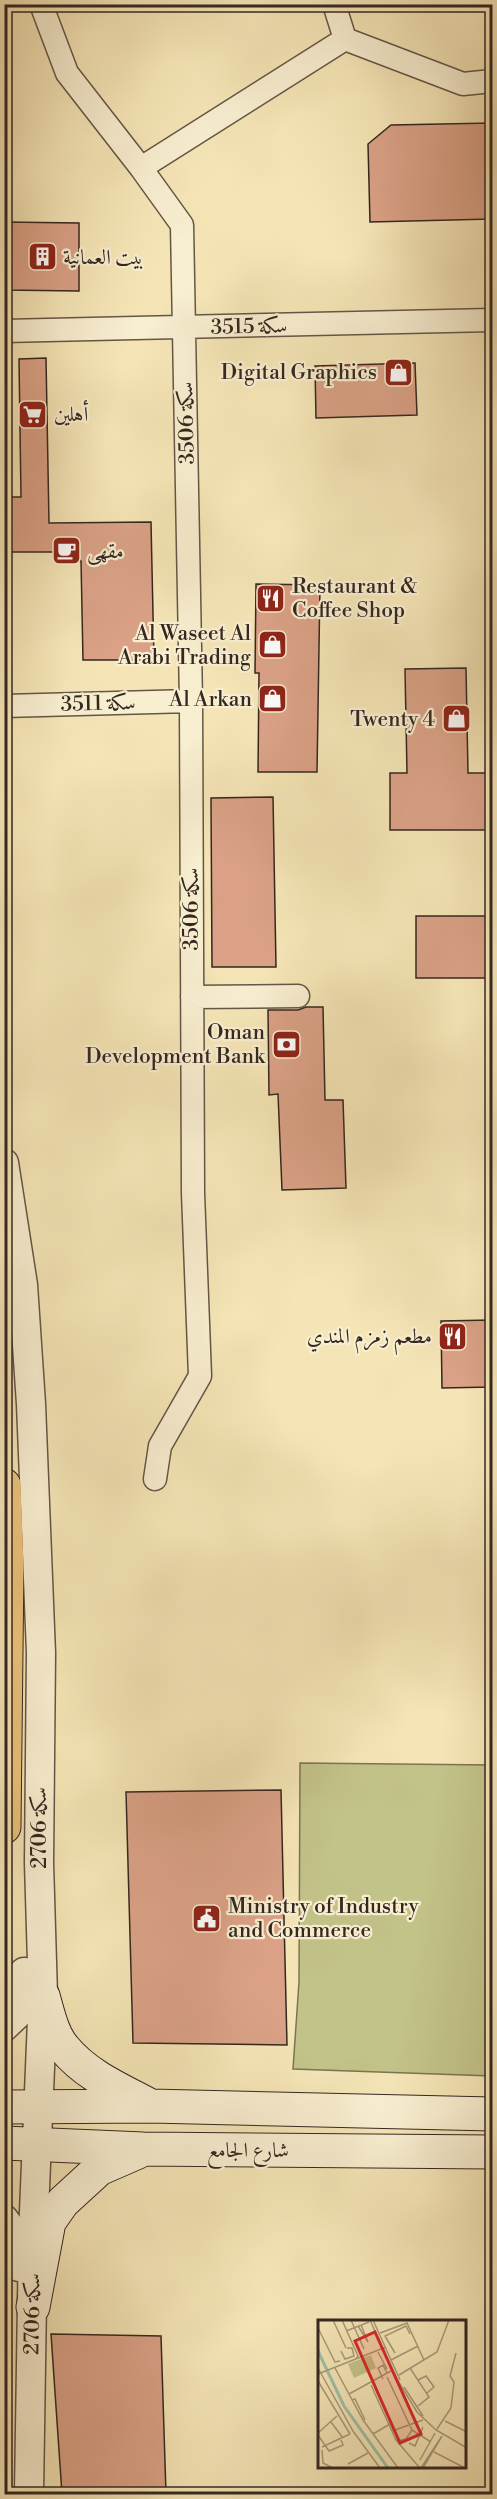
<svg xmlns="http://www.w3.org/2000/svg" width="497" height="2499" font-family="'Libre Bodoni',Amiri,serif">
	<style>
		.green { fill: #c2c389; stroke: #7b7554; stroke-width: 1.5 }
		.building { fill: #daa186; stroke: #342720; stroke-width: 1.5 }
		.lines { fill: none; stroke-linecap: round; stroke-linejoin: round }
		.minor-casing { stroke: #645646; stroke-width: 25 }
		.tertiary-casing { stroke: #645646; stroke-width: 31 }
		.secondary-casing { stroke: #342720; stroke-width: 35 }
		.primary-casing { stroke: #342720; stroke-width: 35 }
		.minor { stroke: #f8eed0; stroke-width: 22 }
		.tertiary { stroke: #f8eed0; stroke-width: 28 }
		.secondary { stroke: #f8eed0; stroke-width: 33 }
		.primary { stroke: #eac27b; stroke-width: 33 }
		.labels { text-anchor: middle; stroke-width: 4.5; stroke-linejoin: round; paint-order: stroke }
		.poi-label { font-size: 21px; fill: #342720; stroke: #f8eed0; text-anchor: end }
		.street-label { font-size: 21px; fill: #342720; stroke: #f8eed0 }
		.inset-river { fill: none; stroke: #9dc0a8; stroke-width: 3 }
		.inset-road { fill: none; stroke: #a8997a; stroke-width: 1.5 }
		.view { fill: #d62828; fill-opacity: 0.15; stroke: #d62828; stroke-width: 3 }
		.inset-edge { fill: none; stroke: #342720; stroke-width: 3 }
	</style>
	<rect width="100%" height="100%" fill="#f5e5b6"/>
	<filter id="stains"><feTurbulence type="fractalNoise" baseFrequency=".00333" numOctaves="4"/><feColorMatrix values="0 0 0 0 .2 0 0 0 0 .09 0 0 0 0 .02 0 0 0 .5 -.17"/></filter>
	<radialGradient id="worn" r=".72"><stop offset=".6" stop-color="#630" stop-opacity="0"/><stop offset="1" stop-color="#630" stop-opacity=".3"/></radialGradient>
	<path class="green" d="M 300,1763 L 492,1765 L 492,2076 L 293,2069 L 299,1982 Z"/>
	<path class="building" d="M 492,123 L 492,219 L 370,222 L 368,144 L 391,125 Z
		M 4,222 L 79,223 L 79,291 L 4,290 Z
		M 46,358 L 49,523 L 151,522 L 154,660 L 83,660 L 81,561 L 58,560 L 58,552 L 6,552 L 4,497 L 21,497 L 19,359 Z
		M 415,363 L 417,415 L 316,418 L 315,366 Z
		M 256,584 L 320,585 L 317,772 L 258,772 L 259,673 L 255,673 Z
		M 466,668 L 468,773 L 486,773 L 486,830 L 390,830 L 390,773 L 407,773 L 405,669 Z
		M 273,797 L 276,967 L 212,967 L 211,798 Z
		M 416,916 L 492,916 L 492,978 L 416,978 Z
		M 306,1007 L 323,1007 L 325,1100 L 343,1100 L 346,1188 L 282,1190 L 278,1094 L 269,1095 L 268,1010 L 298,1010 Z
		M 492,1320 L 492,1387 L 442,1388 L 441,1321 Z
		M 281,1790 L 287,2045 L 133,2043 L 126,1792 Z
		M 51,2334 L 161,2336 L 166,2494 L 62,2494 Z"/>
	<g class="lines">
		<defs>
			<path id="minor" d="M 41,4 L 67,73 L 141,168
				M 334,4 L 345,39
				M 4,331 L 492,320
				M 4,706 L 191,701
				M 192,997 L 298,996
				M 155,1479 L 160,1446 L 200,1376 L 193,1193 L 191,701 L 182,225 L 141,168 L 345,39 L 463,84 L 492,81"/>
			<path id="tertiary" d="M 4,1163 L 23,1285 L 31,1404 L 41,1653 L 39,1863 L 43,1996 L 33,2236 L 29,2494
				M 4,2027 L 23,2009 L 24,1972
				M 4,2219 L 18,2238 L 19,2267"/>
			<path id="secondary" d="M 43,1996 C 48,2013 52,2034 64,2048 C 86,2075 119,2089 149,2105
				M 4,2107 L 151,2106 L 492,2114
				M 4,2143 L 143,2149 L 492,2152
				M 33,2307 L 49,2222 L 63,2202 L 99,2169 L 138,2152"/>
			<path id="primary" d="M 4,1485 L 7,1565 L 4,1827"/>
		</defs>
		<use href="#minor" class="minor-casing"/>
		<use href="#tertiary" class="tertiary-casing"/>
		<use href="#secondary" class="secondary-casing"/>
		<use href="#primary" class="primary-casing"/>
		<use href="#minor" class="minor"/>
		<use href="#tertiary" class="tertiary"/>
		<use href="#secondary" class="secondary"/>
		<use href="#primary" class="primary"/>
	</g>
	<defs>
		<symbol id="building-square" viewBox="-11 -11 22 22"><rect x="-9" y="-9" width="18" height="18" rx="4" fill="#8f2418" stroke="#f8eed0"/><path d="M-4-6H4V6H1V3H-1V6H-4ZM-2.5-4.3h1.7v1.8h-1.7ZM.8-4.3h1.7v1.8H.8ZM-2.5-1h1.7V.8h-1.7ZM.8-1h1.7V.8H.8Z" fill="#fff"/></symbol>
		<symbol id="shop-square" viewBox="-11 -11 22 22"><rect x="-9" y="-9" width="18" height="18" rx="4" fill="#8f2418" stroke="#f8eed0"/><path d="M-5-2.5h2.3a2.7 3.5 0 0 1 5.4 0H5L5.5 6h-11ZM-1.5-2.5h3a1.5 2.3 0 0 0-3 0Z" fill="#fff"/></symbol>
		<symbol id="supermarket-square" viewBox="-11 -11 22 22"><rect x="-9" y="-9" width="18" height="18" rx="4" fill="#8f2418" stroke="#f8eed0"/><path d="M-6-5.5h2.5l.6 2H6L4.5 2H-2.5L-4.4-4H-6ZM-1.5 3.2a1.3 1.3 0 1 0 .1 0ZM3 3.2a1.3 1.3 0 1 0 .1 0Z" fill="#fff"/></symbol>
		<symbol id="cafe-square" viewBox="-11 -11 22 22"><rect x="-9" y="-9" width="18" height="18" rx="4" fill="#8f2418" stroke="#f8eed0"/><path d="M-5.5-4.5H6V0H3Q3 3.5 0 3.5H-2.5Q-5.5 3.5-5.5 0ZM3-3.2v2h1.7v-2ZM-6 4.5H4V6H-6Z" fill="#fff"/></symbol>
		<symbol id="restaurant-square" viewBox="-11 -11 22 22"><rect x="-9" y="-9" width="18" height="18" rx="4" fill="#8f2418" stroke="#f8eed0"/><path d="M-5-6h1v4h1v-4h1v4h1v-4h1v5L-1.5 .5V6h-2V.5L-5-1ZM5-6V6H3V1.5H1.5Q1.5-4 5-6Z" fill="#fff"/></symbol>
		<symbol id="bank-square" viewBox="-11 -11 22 22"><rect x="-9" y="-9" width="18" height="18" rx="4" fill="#8f2418" stroke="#f8eed0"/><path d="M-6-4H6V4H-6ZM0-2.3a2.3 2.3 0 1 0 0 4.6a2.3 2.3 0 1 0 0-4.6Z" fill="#fff"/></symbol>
		<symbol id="civic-square" viewBox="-11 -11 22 22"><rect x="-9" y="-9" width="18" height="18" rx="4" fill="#8f2418" stroke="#f8eed0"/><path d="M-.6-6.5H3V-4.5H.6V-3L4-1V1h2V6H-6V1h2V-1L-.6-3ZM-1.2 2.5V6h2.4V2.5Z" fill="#fff"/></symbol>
	</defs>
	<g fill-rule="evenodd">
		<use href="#building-square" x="26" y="240" width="33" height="33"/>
		<use href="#shop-square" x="382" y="356" width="33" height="33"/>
		<use href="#supermarket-square" x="16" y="398" width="33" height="33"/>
		<use href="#cafe-square" x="50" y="534" width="33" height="33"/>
		<use href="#restaurant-square" x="254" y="582" width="33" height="33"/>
		<use href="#shop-square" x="256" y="628" width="33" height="33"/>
		<use href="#shop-square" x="256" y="682" width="33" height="33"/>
		<use href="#shop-square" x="440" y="702" width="33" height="33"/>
		<use href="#bank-square" x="270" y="1028" width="33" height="33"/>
		<use href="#restaurant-square" x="436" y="1320" width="33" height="33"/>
		<use href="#civic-square" x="190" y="1902" width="33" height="33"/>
	</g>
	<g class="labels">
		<g class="poi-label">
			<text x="63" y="264" text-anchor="start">بيت العمانية</text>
			<text x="377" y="379">Digital Graphics</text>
			<text x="54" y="421" text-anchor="start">أهلين</text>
			<text x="87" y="558" text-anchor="start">مقهى</text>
			<text x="292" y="593" text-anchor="start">Restaurant &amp;<tspan x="292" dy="24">Coffee Shop</tspan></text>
			<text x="251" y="640">Al Waseet Al<tspan x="251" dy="24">Arabi Trading</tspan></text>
			<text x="252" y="706">Al Arkan</text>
			<text x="435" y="726">Twenty 4</text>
			<text x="265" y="1039">Oman<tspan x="265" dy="24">Development Bank</tspan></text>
			<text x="432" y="1343">مطعم زمزم المندي</text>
			<text x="228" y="1913" text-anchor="start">Ministry of Industry<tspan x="228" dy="24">and Commerce</tspan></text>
		</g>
		<g class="street-label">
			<text transform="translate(249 326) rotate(-1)" y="7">سكة 3515</text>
			<text transform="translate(186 423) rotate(-91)" y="7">سكة 3506</text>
			<text transform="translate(98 703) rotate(-1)" y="7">سكة 3511</text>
			<text transform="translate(191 909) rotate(-90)" y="7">سكة 3506</text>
			<text transform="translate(39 1828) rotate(-90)" y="7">سكة 2706</text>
			<text x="248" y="2157">شارع الجامع</text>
			<text transform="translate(32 2314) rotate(-89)" y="7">سكة 2706</text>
		</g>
	</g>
	<g transform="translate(318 2320)">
		<rect width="148" height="148" fill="#f5e5b6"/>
		<path d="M 53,35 L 58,48 L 36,58 L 30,44 Z" fill="#c2c389"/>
		<path class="inset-river" d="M 0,31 L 26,86 L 70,148"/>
		<path class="inset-road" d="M 15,0 L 28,28M 24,0 L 40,36 L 38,39M 33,0 L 46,29M 52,0 L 77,56 L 99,92 L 118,110 L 149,128M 55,0 L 82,60M 40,6 L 50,22 L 43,5M 0,8 L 17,42 L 22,41M 28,11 L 51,2M 62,13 L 89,3 L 106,40M 23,31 L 27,39 L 36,36 L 34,28 L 29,28M 60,32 L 69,49M 77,33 L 67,16 L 88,6 L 92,14M 73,40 L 100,26M 0,48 L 35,111 L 62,148M 17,48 L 45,100 L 80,148M 92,48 L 111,77 L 100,86M 0,54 L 68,27M 81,55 L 119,32 L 131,0M 64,56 L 69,53 L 65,45 L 60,48 L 65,59M 69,57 L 94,110 L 88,119 L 79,121M 100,60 L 108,56 L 116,67 L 109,73M 0,61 L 32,114M 53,65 L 78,120 L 101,147M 86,67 L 105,96M 31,74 L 73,51M 34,80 L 37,79 L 47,100M 127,101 L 149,112M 13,102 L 25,118M 119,109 L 133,88 L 136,62 L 132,56 L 138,33M 94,110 L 113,122M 74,111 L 105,100M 0,113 L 19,96M 55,114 L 72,104M 0,115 L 11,131 L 25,125 L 23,120M 91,123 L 97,126 L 105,107M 4,127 L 32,114M 4,130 L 5,143 L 15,148M 116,132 L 147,148M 102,140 L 117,113M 30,144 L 50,133M 103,148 L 124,116 L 105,148"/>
		<path class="view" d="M 57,12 L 103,114 L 82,123 L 37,21 Z"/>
		<rect width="148" height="148" class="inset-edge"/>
	</g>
	<rect width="497" height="2499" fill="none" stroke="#f5e5b6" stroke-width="24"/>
	<rect x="6" y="6" width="485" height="2487" fill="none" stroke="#342720" stroke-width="3"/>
	<rect x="12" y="12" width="473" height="2475" fill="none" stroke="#342720" stroke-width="1.5"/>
	<rect width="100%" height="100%" filter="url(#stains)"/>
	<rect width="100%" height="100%" fill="url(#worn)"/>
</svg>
